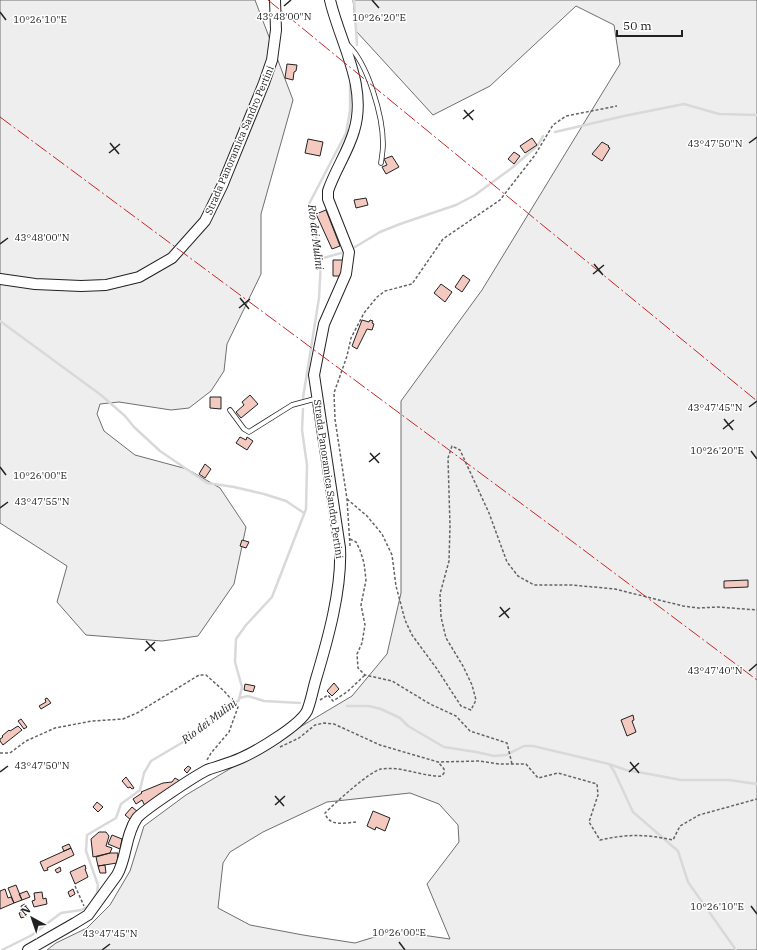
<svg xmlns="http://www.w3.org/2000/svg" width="757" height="950" font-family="'IBM Plex Serif',serif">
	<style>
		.green { fill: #eee; stroke: #6f6f6f; fill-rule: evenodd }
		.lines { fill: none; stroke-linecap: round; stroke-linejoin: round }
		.stream { stroke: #d9d9d9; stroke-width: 2.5 }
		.building { fill: #f3c9c0; stroke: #222 }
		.service-casing { stroke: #222; stroke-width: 5.5 }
		.tertiary-casing { stroke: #222; stroke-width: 12 }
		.path { stroke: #646464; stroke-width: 1.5; stroke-dasharray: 3 2; stroke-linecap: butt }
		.service { stroke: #fff; stroke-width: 4 }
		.tertiary { stroke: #fff; stroke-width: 10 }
		.power { stroke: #c62828; stroke-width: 1; stroke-dasharray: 14 3 2 3; stroke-linecap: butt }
		.ticks { fill: none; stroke: #222; stroke-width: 1.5 }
		.labels { text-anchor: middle; stroke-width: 3; stroke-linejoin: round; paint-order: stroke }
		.street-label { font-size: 10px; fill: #222; stroke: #fff }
		.water-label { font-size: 11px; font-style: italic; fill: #222; stroke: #fff }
		.ticks-label { font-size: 10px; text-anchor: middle; fill: #222; stroke: #fff; stroke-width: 3; stroke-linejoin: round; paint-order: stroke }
	</style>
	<rect width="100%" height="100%" fill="#fff"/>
	<path class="green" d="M 0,0 L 255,0 L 293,100 L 261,214 L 261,274 L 227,344 L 224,371 L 211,391 L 189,408 L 171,410 L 119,402 L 100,404 L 97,414 L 104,431 L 135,455 L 187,469 L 220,488 L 246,527 L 234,584 L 198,636 L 162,641 L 86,635 L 57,602 L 67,566 L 0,523 Z
		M 353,0 L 757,0 L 757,950 L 47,950 L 56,943 L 87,928 L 110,905 L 130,871 L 144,826 L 186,795 L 352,696 L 387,654 L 401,593 L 401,401 L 482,290 L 620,64 L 614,25 L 576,6 L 490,86 L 433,115 L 356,31 ZM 410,793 L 439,804 L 458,825 L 459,842 L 427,884 L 450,939 L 394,931 L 355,943 L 303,935 L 250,925 L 218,908 L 223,863 L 230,852 L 263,832 L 327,802 Z"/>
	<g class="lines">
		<path class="stream" d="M 354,0 L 357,45
			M 555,132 L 624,116 L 684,104 L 719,114 L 757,115
			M 355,247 L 380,232 L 400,224 L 456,205 L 475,195 L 513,167 L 538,145 L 543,136
			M 320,259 L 341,253
			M 0,321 L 101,395 L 125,416 L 134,427 L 160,451 L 207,483 L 234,487 L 264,494 L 286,501 L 304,513
			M 303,398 L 319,298 L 321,261 L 309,204 L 346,133 L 350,111 L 350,85
			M 239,698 L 248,696 L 264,701 L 300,703
			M 347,706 L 369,706 L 381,709 L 400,718 L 408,726 L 444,747 L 476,752 L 494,756 L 506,755 L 524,746 L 533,746 L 609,764 L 626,770 L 649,774 L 681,780 L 729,780 L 757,784
			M 609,764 L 614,771 L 633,812 L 678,851 L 688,882 L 736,950
			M 2,950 L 32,935 L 61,913 L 81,910 L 89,906 L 97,893 L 98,885 L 86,851 L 87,835 L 116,818 L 121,804 L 140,790 L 144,773 L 151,761 L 195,735 L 239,700 L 242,687 L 235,662 L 236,639 L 246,625 L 272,597 L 306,509 L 307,465 L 302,430 L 303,409"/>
	</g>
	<path class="building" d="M 287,64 L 297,65 L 296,71 L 294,72 L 293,80 L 285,78 Z
		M 532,138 L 537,145 L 525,153 L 520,146 Z
		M 308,139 L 323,142 L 320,156 L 305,153 Z
		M 602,142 L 609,146 L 608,147 L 610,148 L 602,161 L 592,154 Z
		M 514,152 L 520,156 L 514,164 L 508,159 Z
		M 392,156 L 399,167 L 386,174 L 382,167 L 387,165 L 384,159 Z
		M 366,198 L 368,205 L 356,208 L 354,200 Z
		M 326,210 L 340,246 L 332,249 L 316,214 Z
		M 333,260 L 344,260 L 344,276 L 333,276 Z
		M 463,275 L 470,280 L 462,292 L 455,287 Z
		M 441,284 L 452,292 L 445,302 L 434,293 Z
		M 362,320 L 369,322 L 370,320 L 373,321 L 372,323 L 374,324 L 372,330 L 367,329 L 357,349 L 352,346 Z
		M 250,395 L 258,404 L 241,418 L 236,412 L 244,405 L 242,402 Z
		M 210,397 L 221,397 L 221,409 L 210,408 Z
		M 240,437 L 246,440 L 247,437 L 253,441 L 247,450 L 236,443 Z
		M 205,464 L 211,469 L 205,478 L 199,474 Z
		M 242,540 L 249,542 L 246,548 L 240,546 Z
		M 748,580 L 748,587 L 724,588 L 724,581 Z
		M 334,683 L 339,689 L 332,696 L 327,691 Z
		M 245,684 L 255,686 L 253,692 L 244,690 Z
		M 47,698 L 51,703 L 41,709 L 39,706 L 46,702 L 45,699 Z
		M 633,715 L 634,720 L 632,721 L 636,732 L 627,736 L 621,720 Z
		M 21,719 L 27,727 L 24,729 L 18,721 Z
		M 18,726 L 22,730 L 3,745 L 0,741 L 0,739 L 3,737 L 2,736 L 9,730 L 10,731 Z
		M 188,766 L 191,768 L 187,773 L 184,770 Z
		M 126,777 L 134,788 L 132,789 L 130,787 L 128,788 L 122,781 Z
		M 175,778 L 180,781 L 145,806 L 142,800 L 136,804 L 133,799 L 142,793 L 141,792 L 163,783 L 172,782 Z
		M 97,802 L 103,807 L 98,812 L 93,807 Z
		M 132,807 L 138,812 L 131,820 L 125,815 Z
		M 373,811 L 390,818 L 385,831 L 376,827 L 375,830 L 367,826 Z
		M 99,832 L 106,832 L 109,836 L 106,846 L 112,848 L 110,853 L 93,857 L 91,839 Z
		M 112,835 L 122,839 L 120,849 L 108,844 Z
		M 69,844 L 71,848 L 64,851 L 62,847 Z
		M 71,848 L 74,855 L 47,868 L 48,870 L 44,871 L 40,862 Z
		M 110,853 L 118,853 L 117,863 L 98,866 L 96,857 Z
		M 85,865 L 86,869 L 85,869 L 88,877 L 75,884 L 70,872 Z
		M 105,865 L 106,873 L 100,873 L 98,866 Z
		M 60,867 L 61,871 L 57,873 L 55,870 Z
		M 16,885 L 22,900 L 14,903 L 8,888 Z
		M 5,889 L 8,898 L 11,897 L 14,903 L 0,909 L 0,891 Z
		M 73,889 L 75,894 L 70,897 L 68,892 Z
		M 27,891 L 30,897 L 22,900 L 19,894 Z
		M 42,892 L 43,899 L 46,898 L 47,904 L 34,907 L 32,901 L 35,900 L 34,893 Z
		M 25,904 L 27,909 L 22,910 L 21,906 Z
		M 25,911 L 27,916 L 21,918 L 19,913 Z"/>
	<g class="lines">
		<defs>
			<path id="service" d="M 348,45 C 368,64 383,116 383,144 C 383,150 382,156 381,163
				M 230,410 L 244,429 L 249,432 L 292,405 L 318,398"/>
			<path id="tertiary" d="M 0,279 L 35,284 L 81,286 L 106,285 L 139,277 L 172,258 L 205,221 L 222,186 L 264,83 L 272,60 L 276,30 L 275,0
				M 28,950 L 75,923 L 88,915 L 117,875 C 127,858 125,835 137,818 C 145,809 195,776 207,770 C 218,766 230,763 241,758 C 257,751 299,726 307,711 C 311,701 313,689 316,679 C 328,639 342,589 340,548 L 314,375 L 324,324 L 346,274 L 349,252 L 328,199 L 328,191 C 335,170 348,152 354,131 C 368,86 340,43 330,0"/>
		</defs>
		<use href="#service" class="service-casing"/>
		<use href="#tertiary" class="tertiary-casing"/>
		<path class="path" d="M 347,499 L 367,516 L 382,534 L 392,555 L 396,586 L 405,620 L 412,635 L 437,669 L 461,706 L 471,710 L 476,700 L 472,685 L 463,666 L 446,638 L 441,617 L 440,594 L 449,561 L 450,526 L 448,458 L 452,446 L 460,450 L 489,513 L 507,562 L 518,576 L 534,585 L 572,585 L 615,589 L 683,606 L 698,608 L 718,607 L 757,610
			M 350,539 L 356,542 L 360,550 L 364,563 L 366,580 L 361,605 L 365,625 L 362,643 L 357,654 L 358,668 L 365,675 L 392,681 L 430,704 L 456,716 L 470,731 L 507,743 L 512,764
			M 350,546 L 347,499 L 335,419 L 334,393 L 347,356 L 351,338 L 364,313 L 377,297 L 385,291 L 412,284 L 443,239 L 500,200 L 535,155 L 553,125 L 566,116 L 617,106
			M 320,700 L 328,695 L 333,701 L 347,692 L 365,675
			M 280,747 L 299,738 L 315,725 L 324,723 L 334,724 L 380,745 L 438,762 L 480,761 L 499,764 L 526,764 L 538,778 L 558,773 L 597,784 L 598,795 L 589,822 L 600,840 C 628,834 645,834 673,840 L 680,826 L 699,815 L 757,799
			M 0,753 L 10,753 L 26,741 L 55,728 L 92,721 L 123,719 L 137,713 L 199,675 L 206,675 L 224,691 L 238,707 L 229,732 L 211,753 L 207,760
			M 356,822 C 345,823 329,827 325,813 C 334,804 370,771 381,769 C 400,766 418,775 437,776 C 440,777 442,776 444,773 L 444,769 L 438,762
			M 75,886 L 84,906"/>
		<use href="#service" class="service"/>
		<use href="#tertiary" class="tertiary"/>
		<path class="power" d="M 268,0 L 757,401
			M 0,117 L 557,530 L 757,680"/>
	</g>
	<path class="ticks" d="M 372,0 L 379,8M 284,6 L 291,0M 0,12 L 6,20M 464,110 L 473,120M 463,119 L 474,110M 110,143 L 119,154M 749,143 L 757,137M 109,153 L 120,144M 0,244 L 8,238M 594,264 L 603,275M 593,274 L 604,265M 240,298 L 249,309M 239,308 L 250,299M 749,407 L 757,401M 724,419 L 733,430M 723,429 L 734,420M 751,451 L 757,459M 370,453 L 379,463M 369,462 L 380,453M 0,467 L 6,475M 0,508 L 8,502M 500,607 L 509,618M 499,617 L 510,608M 146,641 L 155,651M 145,651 L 155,642M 749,671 L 757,664M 630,762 L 639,773M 0,772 L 8,766M 629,772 L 639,763M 275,796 L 284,806M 275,805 L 285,796M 751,906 L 757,914M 399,942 L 405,950M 102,950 L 110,944"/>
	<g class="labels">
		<g class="street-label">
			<text transform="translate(239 140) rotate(-67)" y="4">Strada Panoramica Sandro Pertini</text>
			<text transform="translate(329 479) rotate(82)" y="4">Strada Panoramica Sandro Pertini</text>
		</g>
		<g class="water-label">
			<text transform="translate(316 237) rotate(83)" y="4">Rio dei Mulini</text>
			<text transform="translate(209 721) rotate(-37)" y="4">Rio dei Mulini</text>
		</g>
	</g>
	<g class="ticks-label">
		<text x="284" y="20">43°48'00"N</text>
		<text x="379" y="21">10°26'20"E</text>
		<text x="40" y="23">10°26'10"E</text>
		<text x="715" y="147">43°47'50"N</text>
		<text x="42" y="241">43°48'00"N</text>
		<text x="715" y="411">43°47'45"N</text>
		<text x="717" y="454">10°26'20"E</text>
		<text x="40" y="479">10°26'00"E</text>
		<text x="42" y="505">43°47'55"N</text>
		<text x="715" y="674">43°47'40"N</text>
		<text x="42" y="769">43°47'50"N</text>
		<text x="717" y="910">10°26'10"E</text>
		<text x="399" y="936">10°26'00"E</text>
		<text x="110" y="937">43°47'45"N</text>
	</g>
	<g transform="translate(32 918) rotate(320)" stroke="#ffffff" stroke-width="3" paint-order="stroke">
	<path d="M0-3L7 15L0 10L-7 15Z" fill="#222222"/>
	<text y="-6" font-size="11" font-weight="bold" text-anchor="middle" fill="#222222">N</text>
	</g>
	<path d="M617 30v6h65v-6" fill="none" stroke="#222222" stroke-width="2"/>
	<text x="623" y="30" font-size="12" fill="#222222" stroke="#ffffff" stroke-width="3" paint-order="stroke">50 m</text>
</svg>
